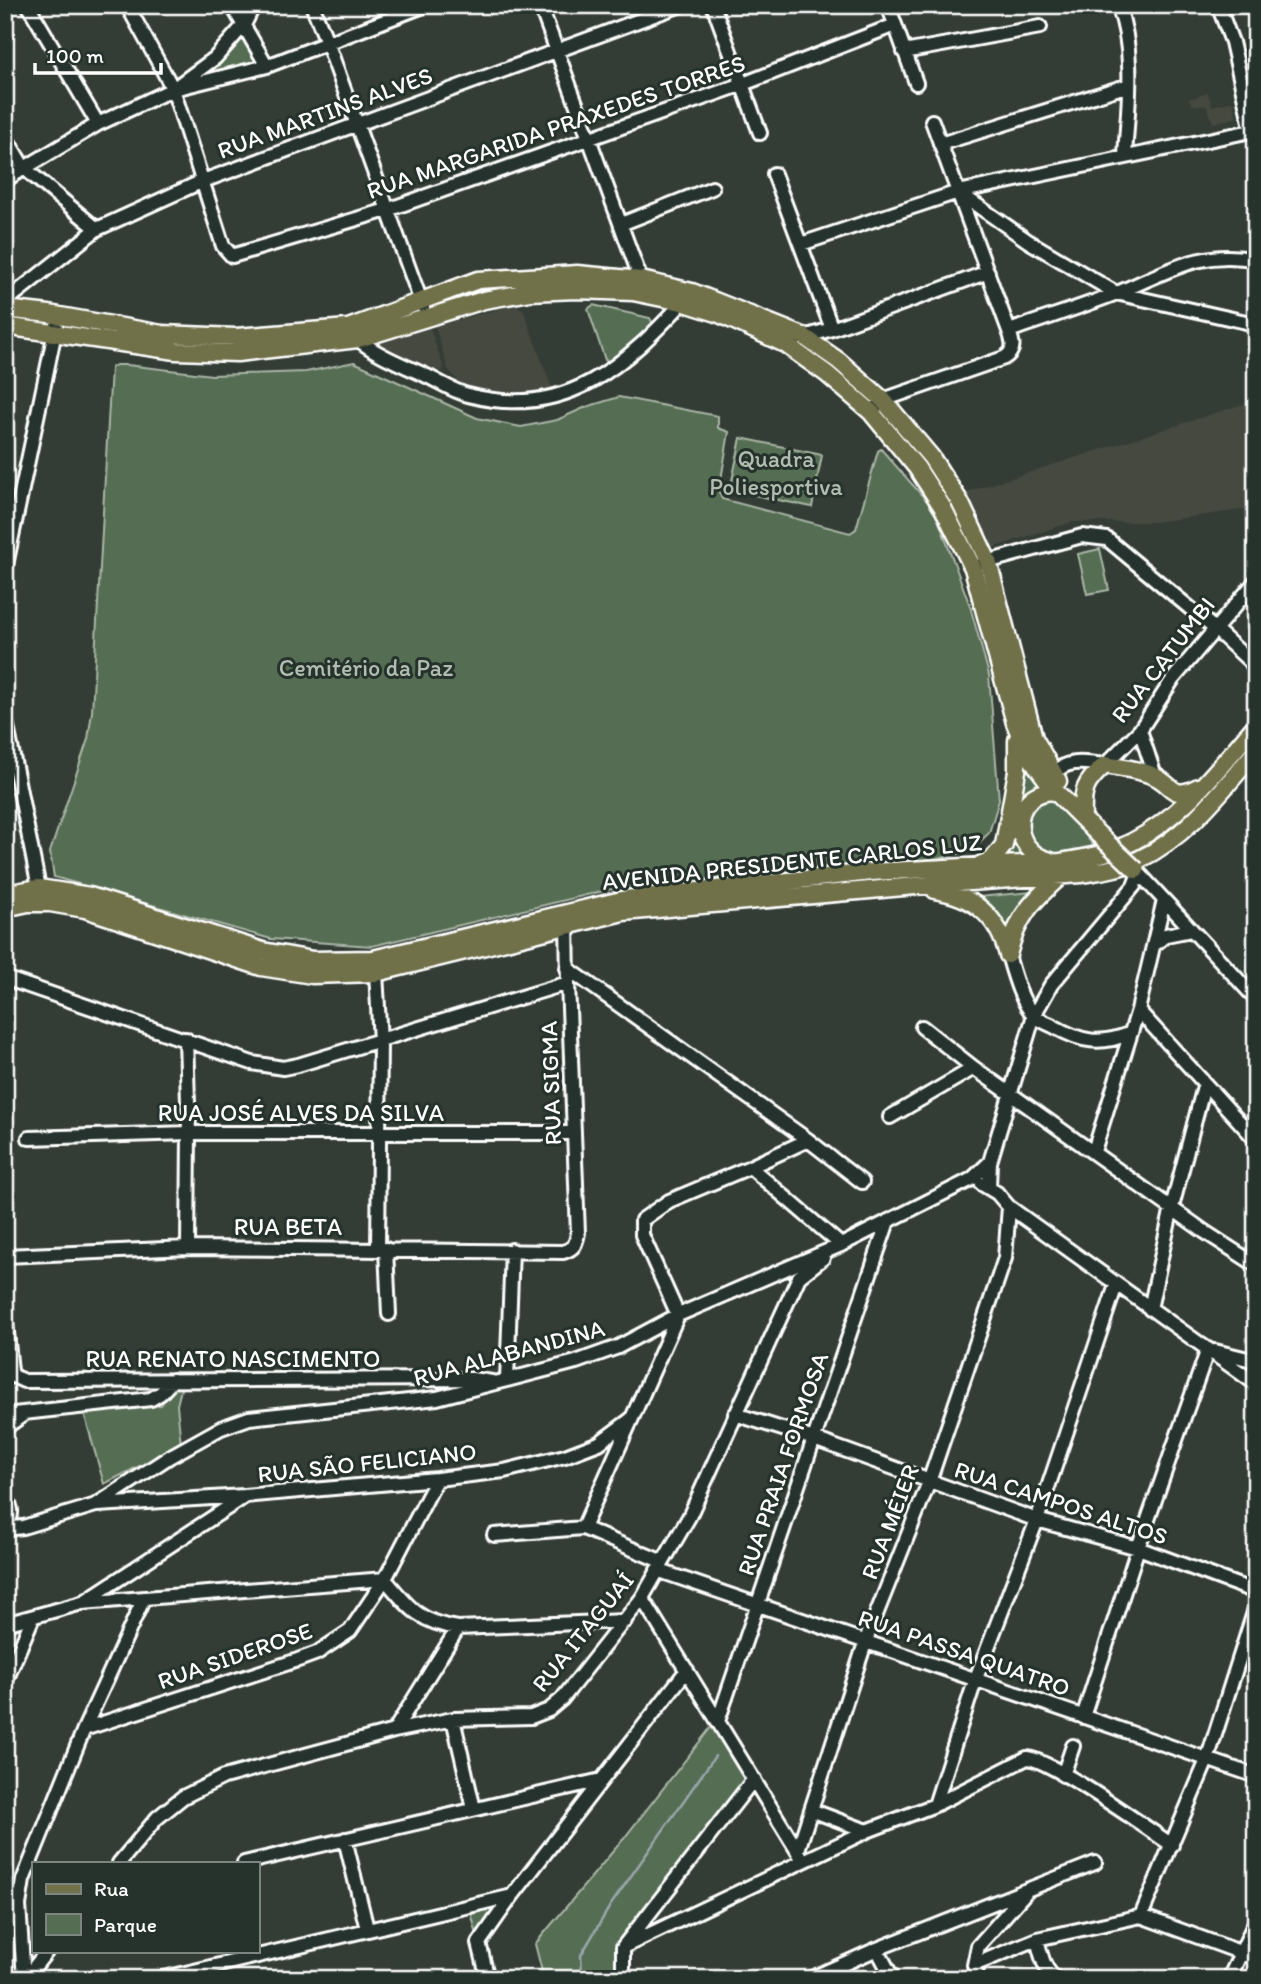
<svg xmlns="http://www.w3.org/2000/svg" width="1261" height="1984" font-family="Itim,sans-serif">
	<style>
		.built { fill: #45493f }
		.green { fill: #556d52; stroke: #aab6a8; stroke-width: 2 }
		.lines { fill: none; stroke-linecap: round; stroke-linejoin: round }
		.stream { stroke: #9aa6ac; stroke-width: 2.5 }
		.minor-casing { stroke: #fff; stroke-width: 18 }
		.major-casing { stroke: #fff; stroke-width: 21 }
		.minor { stroke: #26332d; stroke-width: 12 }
		.major { stroke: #70704a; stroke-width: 16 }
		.major-bridge-casing { stroke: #fff; stroke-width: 21; stroke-linecap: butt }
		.major-bridge { stroke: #70704a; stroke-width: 16 }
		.labels { text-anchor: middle; stroke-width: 6; stroke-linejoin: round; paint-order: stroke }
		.street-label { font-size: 24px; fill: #fff; stroke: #26332d }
		.park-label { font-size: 24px; fill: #b2bdb1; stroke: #26332d }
	</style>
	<rect width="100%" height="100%" fill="#343d35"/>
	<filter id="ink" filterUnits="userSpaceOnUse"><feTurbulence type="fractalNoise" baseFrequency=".0143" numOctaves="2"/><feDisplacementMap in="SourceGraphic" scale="14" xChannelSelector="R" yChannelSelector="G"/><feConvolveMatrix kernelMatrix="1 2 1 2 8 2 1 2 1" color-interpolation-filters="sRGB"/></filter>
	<g filter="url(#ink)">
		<path class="built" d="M 1208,93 L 1212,106 L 1233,101 L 1237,117 L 1213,123 L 1207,106 L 1192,105 L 1189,99 Z
			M 514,305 L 523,309 L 552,389 L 550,393 L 514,395 L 486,393 L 464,388 L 448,369 L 435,326 Z
			M 423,325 L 429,326 L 444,368 L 442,372 L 380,349 L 375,344 Z
			M 1256,400 L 1255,508 L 1155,522 L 1072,522 L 989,549 L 967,492 Z"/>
		<path class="green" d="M 244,34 L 263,65 L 208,78 L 206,74 Z
			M 593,305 L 650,318 L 653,324 L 614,362 L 605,360 L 588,309 Z
			M 354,362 L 477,418 L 521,427 L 557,420 L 586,407 L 619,397 L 718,416 L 718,428 L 729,432 L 719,492 L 722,499 L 850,533 L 856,529 L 878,451 L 881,449 L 927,501 L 938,519 L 970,606 L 989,675 L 999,800 L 989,833 L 970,851 L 941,858 L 620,887 L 372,946 L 271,939 L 54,877 L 50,852 L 88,739 L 92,712 L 111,368 L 116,365 L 127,365 L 212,375 L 306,372 Z
			M 741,438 L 822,455 L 812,507 L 730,490 Z
			M 1100,549 L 1109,590 L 1087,594 L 1078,554 Z
			M 1025,762 L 1044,786 L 1024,796 L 1031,857 L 1004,860 L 1009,848 Z
			M 1052,798 L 1061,805 L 1095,847 L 1072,855 L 1044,854 L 1027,838 C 1026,809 1022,807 1052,798 Z
			M 1031,892 L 1032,897 L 1013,926 L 1008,928 L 979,901 L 979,897 Z
			M 182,1385 L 177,1405 L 181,1445 L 104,1484 L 84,1413 L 161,1405 L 175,1387 Z
			M 712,1726 L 747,1779 L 618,1945 L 614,1979 L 544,1979 L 535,1944 L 625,1837 Z
			M 511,1897 L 479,1943 L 469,1905 Z"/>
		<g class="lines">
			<path class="stream" d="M 582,1979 L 581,1955 L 610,1906 L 715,1756"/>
			<defs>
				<path id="minor" d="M 28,5 L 98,124
					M 127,5 L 173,89 L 223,246 L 232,256 L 387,210 L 743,84 L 895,25
					M 232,5 L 267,66
					M 312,5 L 327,42 L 423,307
					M 540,5 L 641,280
					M 713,5 L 760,133
					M 888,5 L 916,83
					M 1118,5 C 1136,53 1128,106 1125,156
					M 1218,5 L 1232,42 L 1252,131
					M 904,52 L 1040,27
					M 178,88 L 267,66 L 426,5
					M 5,136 L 24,168 L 97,229
					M 940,144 L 1129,85
					M 774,174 L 832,329
					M 5,181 L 13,175 L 98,124 L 173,89 L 215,58 L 244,25 L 254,5
					M 958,192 L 1028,241 L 1116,293 L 1246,322 L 1256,327
					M 621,224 L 712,188
					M 801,244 L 958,192 L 1256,130
					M 5,302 L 97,229 L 203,181 L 681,5
					M 1009,331 C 1045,318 1082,307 1117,293 C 1166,273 1200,248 1256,260
					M 800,338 L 832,329 L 988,272
					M 358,339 C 374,354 408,367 429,377 C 441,383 455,392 468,395 C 566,421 625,365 686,299
					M 871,412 L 883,400 L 1004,358 C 1016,351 1013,342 1009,331 L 932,121
					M 983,563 L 1082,536 L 1107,539 L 1215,629 L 1256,667
					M 5,570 L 56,327
					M 5,716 L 39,888
					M 1140,730 L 1155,776
					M 1054,775 C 1064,758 1088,763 1105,765 L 1140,730 L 1173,679 L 1256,581
					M 1139,873 L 1256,999
					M 1155,944 L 1166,935 L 1191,930
					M 1008,955 C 1013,972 1021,1003 1034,1015 C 1038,1020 1047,1023 1053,1026 C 1081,1042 1100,1046 1131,1033
					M 567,968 L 808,1140 L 862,1182
					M 376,973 L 380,1041 L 378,1249
					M 5,978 L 252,1063 L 283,1068 L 298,1065 L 568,983
					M 1138,1010 L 1256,1140
					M 922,1027 L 974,1068 L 1205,1232 L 1256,1265
					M 186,1039 L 189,1133 L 188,1248
					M 890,1117 L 974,1068
					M 29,1138 L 189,1133 L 574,1133
					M 1094,1151 L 1138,1010 L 1164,900
					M 750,1167 L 841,1245
					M 982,1184 L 997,1193 L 1009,1207 L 1256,1384
					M 989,1187 L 990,1162 L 1034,1015 L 1051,985 L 1134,886 L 1139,873
					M 386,1249 L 389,1314
					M 5,1256 L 188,1248 L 563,1252 C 574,1249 576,1244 578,1233 L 568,983 L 567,919
					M 1150,1309 L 1172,1207 L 1204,1086
					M 5,1313 L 11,1371 L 13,1376 L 24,1381 L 472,1379 L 492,1382
					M 1215,1351 L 1256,1361
					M 507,1380 L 512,1250
					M 735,1414 L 814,1439 L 1037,1520 L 1138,1548 L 1256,1592
					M 5,1415 L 151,1399 L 161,1393 L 173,1380
					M 5,1428 L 23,1415
					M 5,1495 C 11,1506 15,1515 5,1525
					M 98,1505 L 244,1496 L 437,1479 L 504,1471 L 565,1456 L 599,1443 L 630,1420
					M 583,1528 L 678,1315 L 642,1235 L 642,1220 L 669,1201 L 750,1167 L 808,1140
					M 5,1529 L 23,1527 L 96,1505 L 169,1457 L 221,1428 L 249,1418 L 437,1398 L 576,1362 L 618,1347 L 678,1315 L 841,1245 L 972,1179 L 990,1162
					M 494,1535 L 583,1528 L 663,1562
					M 657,1570 L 1256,1776
					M 642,1598 L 800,1855
					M 82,1603 L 385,1579 C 408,1607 420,1623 458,1628 L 625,1621
					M 5,1624 L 82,1603 L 244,1497
					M 5,1683 L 33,1617
					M 1083,1717 L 1138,1548 L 1208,1349
					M 453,1719 L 474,1809
					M 718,1721 L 888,1221
					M 84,1729 L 298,1660 L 317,1653 L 350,1631 L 385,1579 L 437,1479
					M 394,1731 L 458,1628
					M 1063,1775 L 1073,1746
					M 935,1805 L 975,1681 L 1037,1520 L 1116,1285
					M 811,1810 L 867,1831
					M 345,1839 L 367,1929
					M 798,1850 L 866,1640 L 929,1482 L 1005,1258 L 1009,1207
					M 119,1863 L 157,1818 L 183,1797 L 224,1777 L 394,1731 L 453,1719 L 531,1717 L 549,1710 L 562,1699 L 642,1598 L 689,1517 L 799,1277 L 823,1258
					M 244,1863 L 601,1780
					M 1141,1916 L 1207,1760 L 1256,1606
					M 1037,1939 C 1041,1954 1043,1969 1056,1979
					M 623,1947 L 867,1831 L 935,1805 L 1027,1758 C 1052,1760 1145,1827 1172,1845
					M 877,1949 L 893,1979
					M 974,1965 L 1037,1939 L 1141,1916 L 1256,1958
					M 24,1979 L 19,1905 L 23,1880 L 84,1729 L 144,1598
					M 25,1979 L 47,1951
					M 160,1979 L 512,1896
					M 488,1979 L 479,1943 L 512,1896 L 687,1670
					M 623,1979 L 623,1947 L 754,1779
					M 810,1979 L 877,1949 L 1095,1863
					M 978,1979 L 974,1965 L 978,1946 L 1025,1893
					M 1229,1979 L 1256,1920"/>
				<path id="major" d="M 5,309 L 49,314 L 162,334 L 236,337 L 348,328 L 478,280 L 577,274 L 641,280 L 692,292 L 803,336 L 839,361 L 883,400 L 931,457 L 960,502 L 988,561 L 1034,738 L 1058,781
					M 5,326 L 176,351 L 237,353 L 358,339 L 484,300 L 530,292 L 576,290 L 633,292 L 682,302 L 717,313 L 785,344 L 827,374 L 871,412 L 917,468 L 943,508 L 973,568 L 1015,723 L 1027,753 L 1055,791 L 1099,835
					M 1083,817 C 1082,791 1084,783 1105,765 C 1120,768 1140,769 1154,776 C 1174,785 1171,801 1198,787
					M 1051,861 C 1009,853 1008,791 1055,791
					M 980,865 L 992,860 L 1004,845 L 1017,771 L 1017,740
					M 935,890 C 974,896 998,916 1008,955
					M 5,894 L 39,888 L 90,896 L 263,951 L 313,960 L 373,959 L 626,899 L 871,872 L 1060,862 C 1084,858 1110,854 1132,842 C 1183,816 1219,767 1256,725
					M 5,908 L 28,903 L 50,903 L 85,909 L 261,967 L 312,975 L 376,973 L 623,912 L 915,886 L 1081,874 C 1101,871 1122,868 1140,859 C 1188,836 1221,791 1256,751
					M 1008,955 C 1017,916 1033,900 1062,875"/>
			</defs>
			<use href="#minor" class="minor-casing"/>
			<use href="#major" class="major-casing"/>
			<use href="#minor" class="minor"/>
			<use href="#major" class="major"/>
			<defs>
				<path id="major-bridge" d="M 1099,835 L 1136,870"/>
			</defs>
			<use href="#major-bridge" class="major-bridge-casing"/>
			<use href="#major-bridge" class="major-bridge"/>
		</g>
	</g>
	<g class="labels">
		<g class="street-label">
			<text transform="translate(325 113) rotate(-20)" y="8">RUA MARTINS ALVES</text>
			<text transform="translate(556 127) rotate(-19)" y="8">RUA MARGARIDA PRAXEDES TORRES</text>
			<text transform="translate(1163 660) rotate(-52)" y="8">RUA CATUMBI</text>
			<text transform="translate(792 862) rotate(-6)" y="8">AVENIDA PRESIDENTE CARLOS LUZ</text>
			<text transform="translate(551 1083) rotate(-92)" y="8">RUA SIGMA</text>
			<text x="301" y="1121">RUA JOSÉ ALVES DA SILVA</text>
			<text x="288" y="1235">RUA BETA</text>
			<text transform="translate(509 1353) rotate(-15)" y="8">RUA ALABANDINA</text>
			<text x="233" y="1367">RUA RENATO NASCIMENTO</text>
			<text transform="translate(367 1463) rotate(-6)" y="8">RUA SÃO FELICIANO</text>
			<text transform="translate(783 1464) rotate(-71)" y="8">RUA PRAIA FORMOSA</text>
			<text transform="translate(1061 1503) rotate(18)" y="8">RUA CAMPOS ALTOS</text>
			<text transform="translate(890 1522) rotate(-69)" y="8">RUA MÉIER</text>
			<text transform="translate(583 1632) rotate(-51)" y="8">RUA ITAGUAÍ</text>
			<text transform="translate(964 1653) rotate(19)" y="8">RUA PASSA QUATRO</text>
			<text transform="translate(235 1656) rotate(-19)" y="8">RUA SIDEROSE</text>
		</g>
		<g class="park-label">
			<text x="776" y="467">Quadra<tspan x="776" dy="28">Poliesportiva</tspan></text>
			<text x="366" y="676">Cemitério da Paz</text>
		</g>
	</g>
	<rect width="1261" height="1984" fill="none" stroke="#26332d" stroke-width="28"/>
	<rect x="14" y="14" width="1233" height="1956" fill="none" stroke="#fff" stroke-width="2.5" filter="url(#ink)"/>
	<rect x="32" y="1862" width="228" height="91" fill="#26332d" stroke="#7d8581" stroke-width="2"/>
	<rect x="46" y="1884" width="35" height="10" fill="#70704a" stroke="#7d8581" stroke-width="2"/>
	<text x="94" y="1896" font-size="21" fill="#ffffff">Rua</text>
	<rect x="46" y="1914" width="35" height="21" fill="#556d52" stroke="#7d8581" stroke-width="2"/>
	<text x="94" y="1932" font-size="21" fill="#ffffff">Parque</text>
	<path d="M35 63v10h126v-10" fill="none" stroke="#ffffff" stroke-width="3.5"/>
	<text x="46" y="63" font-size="21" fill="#ffffff" stroke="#26332d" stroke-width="5" paint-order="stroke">100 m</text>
</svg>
